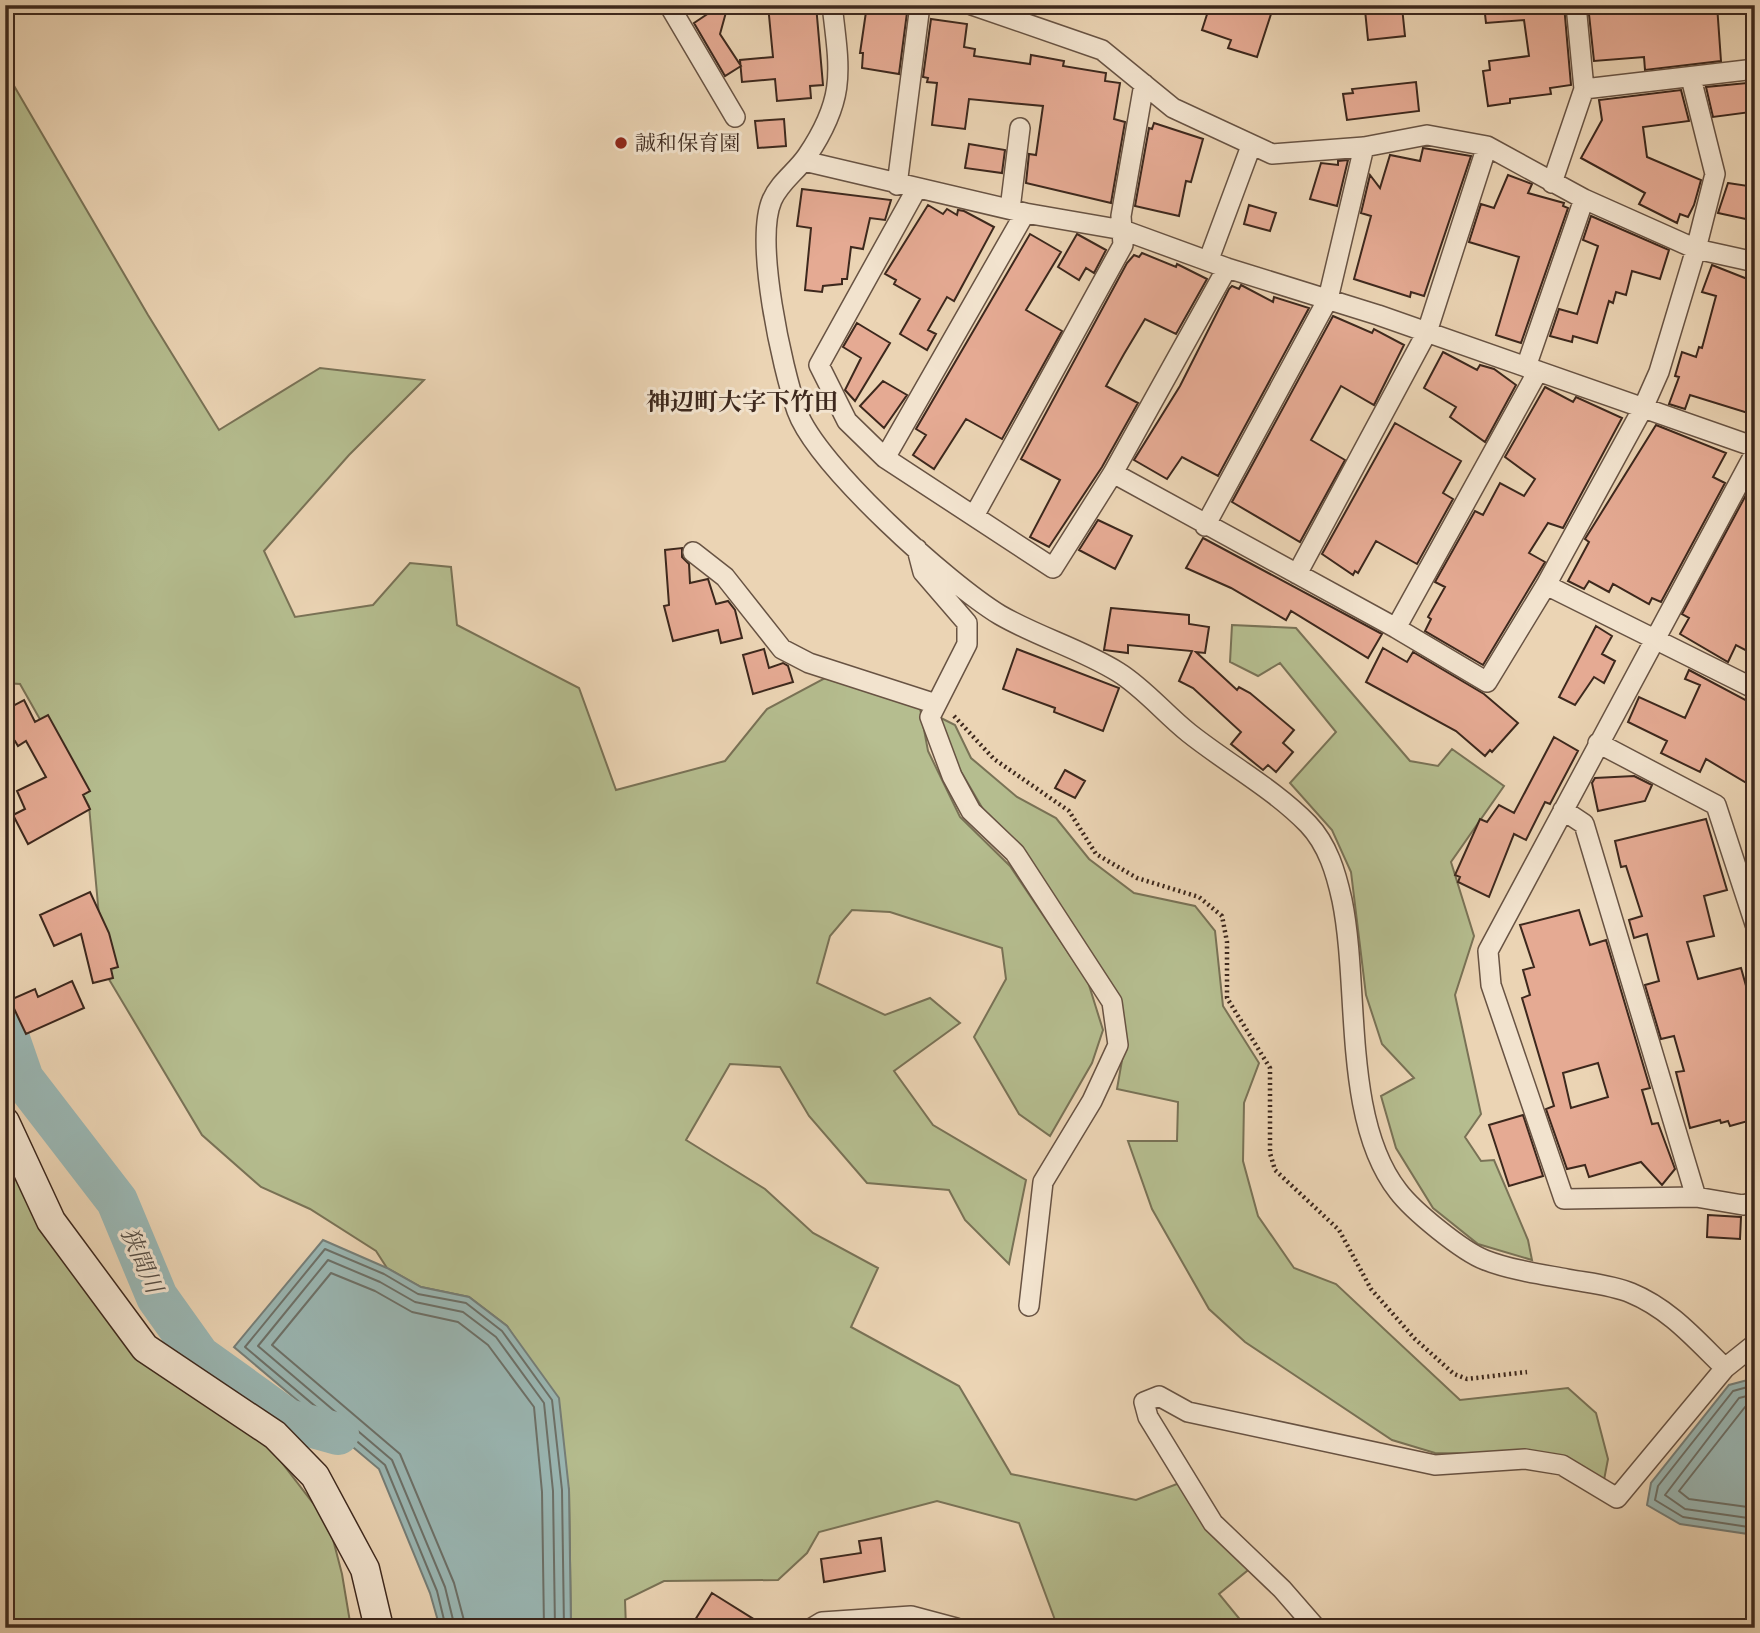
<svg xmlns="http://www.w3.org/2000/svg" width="1760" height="1633" font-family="Alegreya,'Noto Serif JP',serif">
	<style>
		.green { fill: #b5bd8f; stroke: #797256; stroke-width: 2 }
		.water { fill: #9ab7b4; stroke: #757e78; stroke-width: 2 }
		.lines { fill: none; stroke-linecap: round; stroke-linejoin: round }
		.shore { stroke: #6c7068; stroke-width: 2 }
		.river { stroke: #9ab7b4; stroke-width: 42 }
		.building { fill: #e5aa93; stroke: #3d281d; stroke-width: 2; fill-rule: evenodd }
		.street-casing { stroke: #685343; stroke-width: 22 }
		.secondary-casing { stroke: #3d281d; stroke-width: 31 }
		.path { stroke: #3d281d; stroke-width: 4.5; stroke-dasharray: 2 3.5; stroke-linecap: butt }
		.street { stroke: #f2e3ce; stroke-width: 19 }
		.secondary { stroke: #f2e3ce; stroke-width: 28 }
		.poi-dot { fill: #8f2418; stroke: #f2e3ce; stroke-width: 2.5 }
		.labels { text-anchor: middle; stroke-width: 6; stroke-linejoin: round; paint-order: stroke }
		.poi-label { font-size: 21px; fill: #3d281d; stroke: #f2e3ce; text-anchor: start }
		.water-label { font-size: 23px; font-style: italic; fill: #544c43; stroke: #f2e3ce }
		.quarter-label { font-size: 24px; font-weight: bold; fill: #3d281d; stroke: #f2e3ce }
	</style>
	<rect width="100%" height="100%" fill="#ebd4b4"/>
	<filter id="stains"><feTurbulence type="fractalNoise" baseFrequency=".00286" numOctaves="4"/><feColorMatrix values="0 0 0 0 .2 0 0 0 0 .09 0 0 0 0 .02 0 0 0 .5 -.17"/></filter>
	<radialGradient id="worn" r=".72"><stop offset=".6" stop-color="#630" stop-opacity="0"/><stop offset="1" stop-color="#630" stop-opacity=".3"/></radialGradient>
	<path class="green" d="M 5,79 L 10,79 L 148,315 L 219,430 L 320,368 L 424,380 L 349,455 L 264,551 L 295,617 L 373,605 L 410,563 L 451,567 L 457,625 L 579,688 L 616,790 L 725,761 L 767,709 L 825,678 L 920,708 L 928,751 L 960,817 L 1010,866 L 1088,982 L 1103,1030 L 1092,1063 L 1050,1136 L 1019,1114 L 974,1037 L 1006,979 L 1002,948 L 890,912 L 852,910 L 830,936 L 817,983 L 885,1015 L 930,998 L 960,1023 L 894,1071 L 933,1125 L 1026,1180 L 1009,1264 L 965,1220 L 949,1190 L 867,1183 L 809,1116 L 780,1067 L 730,1064 L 686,1140 L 765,1189 L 813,1233 L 878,1268 L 851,1327 L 959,1386 L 1011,1474 L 1136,1500 L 1182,1482 L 1253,1566 L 1219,1594 L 1247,1628 L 1058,1628 L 1019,1523 L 937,1501 L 819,1532 L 807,1553 L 778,1580 L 664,1581 L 625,1600 L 626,1628 L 571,1628 L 569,1490 L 520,1346 L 507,1326 L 469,1297 L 421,1287 L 387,1268 L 376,1251 L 310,1209 L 261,1187 L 202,1135 L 104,971 L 89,806 L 20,684 L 5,683 Z
		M 1232,625 L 1296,628 L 1410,761 L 1438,766 L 1452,749 L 1504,786 L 1451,862 L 1474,936 L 1455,995 L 1481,1114 L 1465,1137 L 1481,1161 L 1494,1160 L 1528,1240 L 1532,1260 L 1478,1244 L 1433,1208 L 1396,1148 L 1381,1096 L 1414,1078 L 1382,1044 L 1366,995 L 1351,872 L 1332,830 L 1290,783 L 1336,732 L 1280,663 L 1258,676 L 1230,662 Z
		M 935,715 L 955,725 L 971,758 L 1017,797 L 1056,818 L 1089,859 L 1134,893 L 1195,906 L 1215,931 L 1223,1006 L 1259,1063 L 1244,1103 L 1243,1161 L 1258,1216 L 1294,1268 L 1336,1284 L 1460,1400 L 1568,1388 L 1596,1413 L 1608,1459 L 1604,1480 L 1523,1454 L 1435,1453 L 1392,1440 L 1245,1342 L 1209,1309 L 1152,1209 L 1128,1141 L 1177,1141 L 1178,1102 L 1117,1089 L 1125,1043 L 1117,995 L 984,811 L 956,763 Z
		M 5,1138 L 136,1342 L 269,1446 L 329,1524 L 342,1574 L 351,1628 L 5,1628 Z"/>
	<path class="water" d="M 323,1240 L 387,1268 L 421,1287 L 469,1297 L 507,1326 L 559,1398 L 569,1490 L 571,1628 L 440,1628 L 430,1593 L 379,1469 L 234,1347 Z
		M 1755,1378 L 1755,1535 L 1680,1524 L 1647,1505 L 1651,1483 L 1729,1385 Z"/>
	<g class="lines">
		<path class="shore" d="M 1755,1385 L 1733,1391 L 1658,1486 L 1655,1500 L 1683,1517 L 1755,1528
			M 1755,1394 L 1739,1398 L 1665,1495 L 1685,1509 L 1755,1519
			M 1755,1404 L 1745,1407 L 1679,1491 L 1689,1499 L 1755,1508
			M 446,1628 L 437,1591 L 385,1465 L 245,1347 L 325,1249 L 384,1274 L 418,1294 L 466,1303 L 502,1331 L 552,1400 L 562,1490 L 564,1628
			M 455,1628 L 445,1587 L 392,1460 L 258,1346 L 328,1260 L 380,1282 L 415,1302 L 463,1312 L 496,1337 L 544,1403 L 553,1491 L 555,1628
			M 466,1628 L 454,1583 L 400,1454 L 272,1345 L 331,1273 L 375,1291 L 412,1312 L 458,1322 L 488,1345 L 534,1407 L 542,1492 L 544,1628"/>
		<path class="river" d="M 5,1027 L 23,1079 L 117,1201 L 157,1297 L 199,1356 L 288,1420 L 338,1434"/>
	</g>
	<path class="building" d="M 721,5 L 728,5 L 720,34 L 741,66 L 725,76 L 694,23 Z
		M 768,5 L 816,5 L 823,85 L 810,86 L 811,98 L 777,101 L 775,79 L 742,82 L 740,60 L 773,57 Z
		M 867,5 L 908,5 L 899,74 L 862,68 L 863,53 L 860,53 Z
		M 1210,5 L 1255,5 L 1272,11 L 1257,57 L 1228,48 L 1231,40 L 1202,30 Z
		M 1484,5 L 1564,5 L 1571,85 L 1550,88 L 1551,94 L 1510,99 L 1510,103 L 1488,106 L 1483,71 L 1490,70 L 1489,61 L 1529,56 L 1524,20 L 1486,23 Z
		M 1588,5 L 1717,5 L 1721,61 L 1645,70 L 1644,57 L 1594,61 Z
		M 1402,7 L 1405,36 L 1368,40 L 1365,10 Z
		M 931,19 L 967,24 L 964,47 L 975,49 L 974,56 L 1030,64 L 1031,55 L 1064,61 L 1063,66 L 1106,73 L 1105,81 L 1120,83 L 1114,119 L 1125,122 L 1111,203 L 1026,183 L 1029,154 L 1036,155 L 1043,106 L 969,99 L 965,129 L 932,125 L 937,83 L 927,82 L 928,78 L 923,77 Z
		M 1416,82 L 1419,111 L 1347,120 L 1343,94 L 1353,93 L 1352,89 Z
		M 1747,83 L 1751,112 L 1713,117 L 1706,87 Z
		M 1681,90 L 1689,121 L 1643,127 L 1647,157 L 1701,180 L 1694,205 L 1688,217 L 1680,214 L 1677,223 L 1639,204 L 1645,193 L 1581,158 L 1602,120 L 1599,100 Z
		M 784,119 L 786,146 L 758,148 L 755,121 Z
		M 1154,123 L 1203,139 L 1191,182 L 1186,181 L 1179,216 L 1135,206 L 1149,128 L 1152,129 Z
		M 969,144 L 1005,150 L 1002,173 L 965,168 Z
		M 1423,148 L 1471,156 L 1424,296 L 1411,292 L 1410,297 L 1354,279 L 1371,216 L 1361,213 L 1370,175 L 1380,188 L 1390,155 L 1420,161 Z
		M 1348,160 L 1337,206 L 1310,199 L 1321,163 L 1338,165 L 1338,161 Z
		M 1508,175 L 1532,184 L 1528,193 L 1564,203 L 1563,206 L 1568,208 L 1521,343 L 1496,335 L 1519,257 L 1469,242 L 1481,204 L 1494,208 Z
		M 1728,183 L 1755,187 L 1755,221 L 1718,213 Z
		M 802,189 L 891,200 L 885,220 L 870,218 L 863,249 L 851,247 L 847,279 L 842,279 L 842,284 L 823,286 L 822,292 L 805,290 L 811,228 L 797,226 Z
		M 928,205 L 943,214 L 947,209 L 957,215 L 958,210 L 964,211 L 994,227 L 954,301 L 947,297 L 928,330 L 936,334 L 927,350 L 900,334 L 920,299 L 894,284 L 896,280 L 885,274 Z
		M 1249,205 L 1276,213 L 1270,231 L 1244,224 Z
		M 1591,216 L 1669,250 L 1660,279 L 1632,271 L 1626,295 L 1616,292 L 1613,303 L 1609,301 L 1597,343 L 1573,336 L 1572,342 L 1550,336 L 1559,309 L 1577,314 L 1598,246 L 1583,240 Z
		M 1030,234 L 1061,252 L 1026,310 L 1062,331 L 1002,439 L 966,419 L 934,469 L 913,455 L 926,435 L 916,429 Z
		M 1077,234 L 1106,250 L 1094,273 L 1086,268 L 1079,280 L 1058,267 Z
		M 1142,253 L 1176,267 L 1177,264 L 1207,279 L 1176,334 L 1145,319 L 1124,354 L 1106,386 L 1138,403 L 1102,467 L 1049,547 L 1030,537 L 1060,480 L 1021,459 L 1127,263 L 1134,255 L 1139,257 Z
		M 1712,265 L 1755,282 L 1755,392 L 1748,413 L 1690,395 L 1685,409 L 1669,404 L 1679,377 L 1675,376 L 1682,352 L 1696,357 L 1699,347 L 1702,348 L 1716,296 L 1702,292 Z
		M 1241,285 L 1273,302 L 1274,297 L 1309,308 L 1218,476 L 1182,457 L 1167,479 L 1134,460 L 1180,386 L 1229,289 L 1232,286 L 1239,289 Z
		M 1333,316 L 1372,333 L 1374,329 L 1404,345 L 1374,405 L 1341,386 L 1311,440 L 1345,460 L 1300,542 L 1232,502 Z
		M 857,323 L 890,343 L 855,401 L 845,390 L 861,358 L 843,347 Z
		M 1443,352 L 1477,370 L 1480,365 L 1494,369 L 1516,385 L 1485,442 L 1450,417 L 1456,407 L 1424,388 Z
		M 883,381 L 907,395 L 884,428 L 860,406 Z
		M 1545,387 L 1573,402 L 1576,397 L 1622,418 L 1563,528 L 1548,523 L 1529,553 L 1545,562 L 1483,665 L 1425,631 L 1431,619 L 1428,617 L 1445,587 L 1435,582 L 1475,511 L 1483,515 L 1500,483 L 1524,496 L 1535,479 L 1505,457 Z
		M 1395,423 L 1461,461 L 1443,493 L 1453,499 L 1417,564 L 1376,541 L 1358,573 L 1355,571 L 1353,575 L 1322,554 Z
		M 1656,425 L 1726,453 L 1713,477 L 1725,483 L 1661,602 L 1652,598 L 1649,604 L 1613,584 L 1609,592 L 1589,581 L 1584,589 L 1568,581 L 1589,542 L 1585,539 Z
		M 1746,495 L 1755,499 L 1755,655 L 1736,645 L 1728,662 L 1680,634 L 1689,618 L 1682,614 Z
		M 1098,520 L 1132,536 L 1115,569 L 1079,550 Z
		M 1203,538 L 1382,634 L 1368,658 L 1291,611 L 1286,620 L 1231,588 L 1186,568 Z
		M 682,548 L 682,557 L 689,564 L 690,583 L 708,579 L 716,604 L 728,601 L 735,610 L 742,638 L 721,643 L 718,630 L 673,641 L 664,606 L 669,605 L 665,550 Z
		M 1111,608 L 1189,615 L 1189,624 L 1209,627 L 1205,653 L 1196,652 L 1237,690 L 1239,687 L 1250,693 L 1294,730 L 1283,743 L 1293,752 L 1276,772 L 1268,765 L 1263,770 L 1231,744 L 1241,732 L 1193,688 L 1179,681 L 1192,651 L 1128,645 L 1128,653 L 1104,650 Z
		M 1596,626 L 1612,636 L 1602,654 L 1615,661 L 1604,683 L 1594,677 L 1575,705 L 1559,697 Z
		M 1383,648 L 1407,662 L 1413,652 L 1484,694 L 1518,723 L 1492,752 L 1490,750 L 1485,756 L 1456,731 L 1366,682 Z
		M 764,649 L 769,668 L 783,663 L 788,666 L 793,682 L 753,694 L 743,655 Z
		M 1017,649 L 1119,688 L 1103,731 L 1054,712 L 1055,708 L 1003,689 Z
		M 1689,670 L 1755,705 L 1755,788 L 1706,759 L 1700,772 L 1661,753 L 1667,741 L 1628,722 L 1639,697 L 1685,718 L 1700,685 L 1685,679 Z
		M 24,700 L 35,722 L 48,715 L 90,791 L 83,795 L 90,809 L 28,844 L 13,815 L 25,809 L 17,791 L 46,777 L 26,741 L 18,746 L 15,741 L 5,746 L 5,710 Z
		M 1554,737 L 1578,751 L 1550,804 L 1545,802 L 1526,840 L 1514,834 L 1489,897 L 1458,882 L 1460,877 L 1455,875 L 1480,819 L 1487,822 L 1499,805 L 1514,813 Z
		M 1065,770 L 1085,781 L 1075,798 L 1055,788 Z
		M 1634,776 L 1652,785 L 1645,801 L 1598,811 L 1592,783 L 1595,778 Z
		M 1706,819 L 1727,890 L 1704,896 L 1714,936 L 1687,942 L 1698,979 L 1741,968 L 1750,1000 L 1755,999 L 1755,1098 L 1750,1098 L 1748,1121 L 1730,1126 L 1728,1121 L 1721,1123 L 1720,1120 L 1690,1128 L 1676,1072 L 1684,1071 L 1674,1036 L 1661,1039 L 1645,985 L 1659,981 L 1647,934 L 1634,938 L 1629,920 L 1642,916 L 1626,866 L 1621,867 L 1615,841 Z
		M 90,892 L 109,933 L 118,967 L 111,969 L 113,978 L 93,983 L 81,934 L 54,946 L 40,915 Z
		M 1579,910 L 1590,945 L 1606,940 L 1650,1088 L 1642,1090 L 1652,1124 L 1658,1123 L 1675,1169 L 1662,1185 L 1641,1162 L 1589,1177 L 1585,1165 L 1567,1169 L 1546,1109 L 1554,1106 L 1522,998 L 1530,995 L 1523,970 L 1534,967 L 1520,925 ZM 1598,1063 L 1608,1097 L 1571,1108 L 1563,1073 Z
		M 72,981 L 84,1008 L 26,1034 L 10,1000 L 35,989 L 38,997 Z
		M 1523,1115 L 1543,1176 L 1509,1186 L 1489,1125 Z
		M 1708,1215 L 1741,1217 L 1740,1239 L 1707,1237 Z
		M 881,1538 L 885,1571 L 824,1582 L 821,1559 L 861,1553 L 859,1541 Z
		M 712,1593 L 768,1628 L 690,1628 Z"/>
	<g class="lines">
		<defs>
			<path id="street" d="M 669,5 L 735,117
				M 832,5 C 840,72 846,98 807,156 C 796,172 780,182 772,200 C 754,242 782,367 797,411 C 817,466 949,584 1000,615 C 1038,637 1081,649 1118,672 C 1144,688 1165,714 1189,733 C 1228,764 1274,789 1308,824 C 1328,845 1336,873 1342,900 C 1360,988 1342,1119 1398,1191 C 1413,1211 1462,1251 1485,1260 C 1511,1270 1540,1274 1567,1279 C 1588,1283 1612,1285 1631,1293 C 1670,1309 1696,1340 1725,1368
				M 972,5 L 1102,50 L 1173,108 L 1272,154 L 1364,147 L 1427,135 L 1487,146 L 1584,199 L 1696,249 L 1755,262
				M 1584,89 L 1755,69
				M 804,161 L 1025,213 L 1123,230 L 1227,268 L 1378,315 L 1755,447
				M 1552,183 L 1584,89 L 1576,5
				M 897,185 L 920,5
				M 916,190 L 819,365 L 847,421 L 885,458 L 1053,568 L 1113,473 L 1227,268
				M 1010,209 L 1020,128
				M 1209,259 L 1251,146
				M 1526,367 L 1584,199
				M 1755,453 L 1488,951 L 1491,985 L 1564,1199 L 1696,1197 L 1743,1205 L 1755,1202
				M 885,458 L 1025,213
				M 1113,473 L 1396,628 L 1487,682 L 1546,585 L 1643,408 L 1659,372 L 1696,249 L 1715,174 L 1691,78
				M 974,516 L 1123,245 L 1121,216 L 1144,84
				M 1205,526 L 1328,299 L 1364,147
				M 917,549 L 923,572 L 967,623 L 967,644 L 930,717 L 952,776 L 971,811 L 1015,853 L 1112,1002 L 1118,1045 L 1092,1101 L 1043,1182 L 1029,1306
				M 693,552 L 725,577 L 782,649 L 809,663 L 936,704
				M 1297,574 L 1427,332 L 1487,146
				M 1546,585 L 1755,689
				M 1396,628 L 1538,371
				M 1598,743 L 1716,805 L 1755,924
				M 1563,810 L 1584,824 L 1696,1197
				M 812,1628 L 822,1622 L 911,1616 L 956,1628
				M 1316,1628 L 1282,1589 L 1213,1523 L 1148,1417 L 1144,1402 L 1159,1396 L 1188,1412 L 1435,1465 L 1525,1459 L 1562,1465 L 1617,1498 L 1725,1368 L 1755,1344"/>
			<path id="secondary" d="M 5,1122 L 51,1221 L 145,1348 L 275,1435 L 315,1476 L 365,1569 L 379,1628"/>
		</defs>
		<use href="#street" class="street-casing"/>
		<use href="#secondary" class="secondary-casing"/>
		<path class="path" d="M 954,716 L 994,759 L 1069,811 L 1096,854 L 1137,878 L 1199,897 L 1222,916 L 1227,942 L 1227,998 L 1270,1068 L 1270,1153 L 1275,1170 L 1339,1230 L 1371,1289 L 1415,1339 L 1454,1374 L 1467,1379 L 1527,1372"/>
		<use href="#street" class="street"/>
		<use href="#secondary" class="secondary"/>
	</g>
	<circle class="poi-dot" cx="621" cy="143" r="7"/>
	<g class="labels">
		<g class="poi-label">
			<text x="635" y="150">誠和保育園</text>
		</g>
		<g class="water-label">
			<text transform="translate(142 1260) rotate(66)" y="8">狭間川</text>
		</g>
		<g class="quarter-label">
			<text x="742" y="410">神辺町大字下竹田</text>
		</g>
	</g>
	<rect width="1760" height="1633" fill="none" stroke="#ebd4b4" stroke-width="28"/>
	<rect x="7" y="7" width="1746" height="1619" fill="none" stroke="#3d281d" stroke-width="3.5"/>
	<rect x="14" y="14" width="1732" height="1605" fill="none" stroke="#3d281d" stroke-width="2"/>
	<rect width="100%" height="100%" filter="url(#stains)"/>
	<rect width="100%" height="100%" fill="url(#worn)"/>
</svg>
